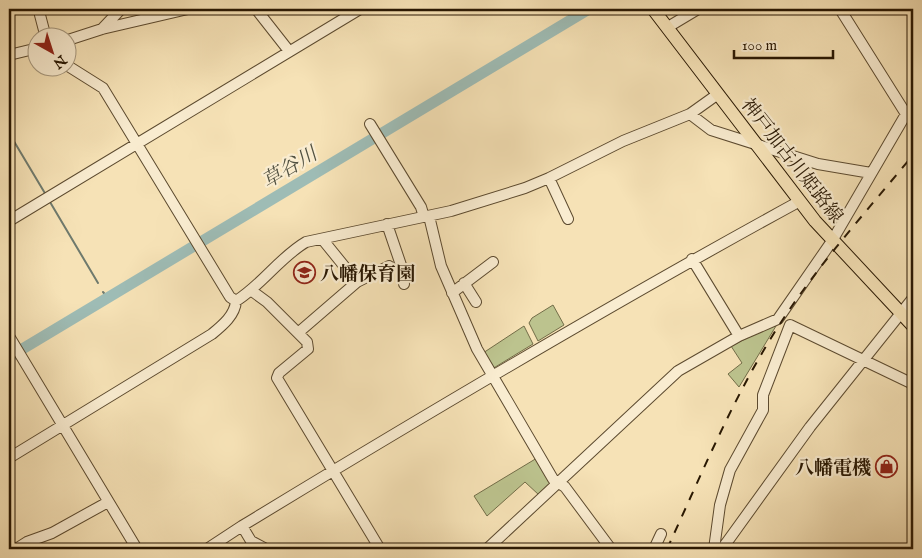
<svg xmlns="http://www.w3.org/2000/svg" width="922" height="558" font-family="'IM FELL English','Noto Serif JP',serif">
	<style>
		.green { fill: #bcc38e; stroke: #726d48 }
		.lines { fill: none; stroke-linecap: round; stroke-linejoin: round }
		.stream { stroke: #6f7a6d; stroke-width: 2 }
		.river { stroke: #9ebcb5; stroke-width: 11 }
		.minor-casing { stroke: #5c4a2f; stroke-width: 12 }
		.major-casing { stroke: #281702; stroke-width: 14 }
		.minor { stroke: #f9ecd0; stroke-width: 10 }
		.major { stroke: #f6e2b6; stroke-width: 12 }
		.rail { stroke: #281702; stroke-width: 2; stroke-dasharray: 9 9; stroke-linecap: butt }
		.labels { text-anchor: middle; stroke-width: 4.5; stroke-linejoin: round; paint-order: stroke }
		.street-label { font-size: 19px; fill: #281702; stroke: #f9ecd0 }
		.poi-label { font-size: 19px; font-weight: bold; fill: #281702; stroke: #f9ecd0; text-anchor: start }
		.water-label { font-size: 20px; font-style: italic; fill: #515141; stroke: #f9ecd0 }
	</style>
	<rect width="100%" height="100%" fill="#f6e2b6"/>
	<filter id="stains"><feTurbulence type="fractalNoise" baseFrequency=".004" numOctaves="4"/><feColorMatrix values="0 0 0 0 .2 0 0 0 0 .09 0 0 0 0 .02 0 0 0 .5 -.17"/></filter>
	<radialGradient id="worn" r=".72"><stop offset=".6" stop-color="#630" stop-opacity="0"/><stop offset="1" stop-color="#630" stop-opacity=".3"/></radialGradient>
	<path class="green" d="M 553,305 L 564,325 L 538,341 L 529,323 L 532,318 Z
		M 524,326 L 533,344 L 492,369 L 483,353 Z
		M 771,326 L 776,326 L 739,387 L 728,374 L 742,363 L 731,346 Z
		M 537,458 L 552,483 L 539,495 L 525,482 L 487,516 L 474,496 Z"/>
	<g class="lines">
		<path class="stream" d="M 9,133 L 46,195
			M 50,202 L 98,283
			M 103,292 L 108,298"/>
		<path class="river" d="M 9,357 L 589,9"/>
		<defs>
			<path id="minor" d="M 41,9 L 40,15 L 46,38
				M 256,9 L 289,51
				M 668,27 L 698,9
				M 102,29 L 121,9
				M 68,40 L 102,29 L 188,9
				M 9,55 L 38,48
				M 68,66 L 103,88 L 230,297 L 236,301
				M 690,114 L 718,94
				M 370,124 L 421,207 L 424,217
				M 549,178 L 568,219
				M 429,216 L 441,266 L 477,349 L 553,479 L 565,487 L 611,549
				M 9,221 L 360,9
				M 387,224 L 402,268 L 404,284
				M 323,240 L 357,282
				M 692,259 L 739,336
				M 464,283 L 476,302
				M 252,291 L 267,302 L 307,342 L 308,349 L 279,373 L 277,378 L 380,549
				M 452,293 L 493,262
				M 299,332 L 357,282 L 389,266
				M 9,336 L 137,549
				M 9,458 L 212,334 C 223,325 235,315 236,301 C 263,284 280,257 306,242 L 451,211 L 525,188 L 549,178 L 623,141 L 690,114 L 711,130 L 818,164 L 871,173
				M 242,526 L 251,541 L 266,549
				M 16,549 L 27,542 L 52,533 L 108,502
				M 207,549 L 242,526 C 426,414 611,304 800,201
				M 487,549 L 678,371 L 739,336 L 778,319 L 832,241 L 906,114 L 840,9
				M 654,549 L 661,534
				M 714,549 L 720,505 L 730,470 L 763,410 L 763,395 L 790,325 L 913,384
				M 722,549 L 810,427 L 913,298"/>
			<path id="major" d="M 653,9 L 815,221 L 913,326"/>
		</defs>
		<use href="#minor" class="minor-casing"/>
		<use href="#major" class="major-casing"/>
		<use href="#minor" class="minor"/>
		<use href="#major" class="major"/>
		<path class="rail" d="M 667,549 C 698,482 727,412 765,348 C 806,278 862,217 913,155"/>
	</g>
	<defs>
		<symbol id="school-ring" viewBox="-11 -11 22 22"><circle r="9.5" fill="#f9ecd0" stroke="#8f2418" stroke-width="1.5"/><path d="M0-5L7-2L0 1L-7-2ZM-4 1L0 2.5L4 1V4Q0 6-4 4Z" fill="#8f2418"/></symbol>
		<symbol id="shop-ring" viewBox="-11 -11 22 22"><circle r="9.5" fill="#f9ecd0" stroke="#8f2418" stroke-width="1.5"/><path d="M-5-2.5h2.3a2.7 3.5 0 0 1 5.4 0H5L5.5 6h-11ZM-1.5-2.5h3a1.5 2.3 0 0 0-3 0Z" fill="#8f2418"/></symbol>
	</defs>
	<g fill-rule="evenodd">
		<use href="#school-ring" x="292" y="260" width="25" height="25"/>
		<use href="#shop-ring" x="874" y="454" width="25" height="25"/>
	</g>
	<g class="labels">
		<g class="street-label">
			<text transform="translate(793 160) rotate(52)" y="7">神戸加古川姫路線</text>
		</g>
		<g class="poi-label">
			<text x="320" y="280">八幡保育園</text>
			<text x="871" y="474" text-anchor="end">八幡電機</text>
		</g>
		<g class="water-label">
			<text transform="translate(289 167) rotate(-31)" y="7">草谷川</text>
		</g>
	</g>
	<rect width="922" height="558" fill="none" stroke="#f6e2b6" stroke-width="30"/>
	<rect x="10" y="10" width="902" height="538" fill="none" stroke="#281702" stroke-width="2.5"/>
	<rect x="15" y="15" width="892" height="528" fill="none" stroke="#281702"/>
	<g transform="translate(52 52) rotate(141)"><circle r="24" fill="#f9ecd0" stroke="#a5977e"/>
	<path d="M0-4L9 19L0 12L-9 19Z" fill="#8f2418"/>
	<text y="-8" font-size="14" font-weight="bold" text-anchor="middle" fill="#281702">N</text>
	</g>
	<path d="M734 50v8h99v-8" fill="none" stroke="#281702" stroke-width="2.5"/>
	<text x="742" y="50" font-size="15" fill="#281702" stroke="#f9ecd0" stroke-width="4" paint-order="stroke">100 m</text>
	<rect width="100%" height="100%" filter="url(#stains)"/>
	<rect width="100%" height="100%" fill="url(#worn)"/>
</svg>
